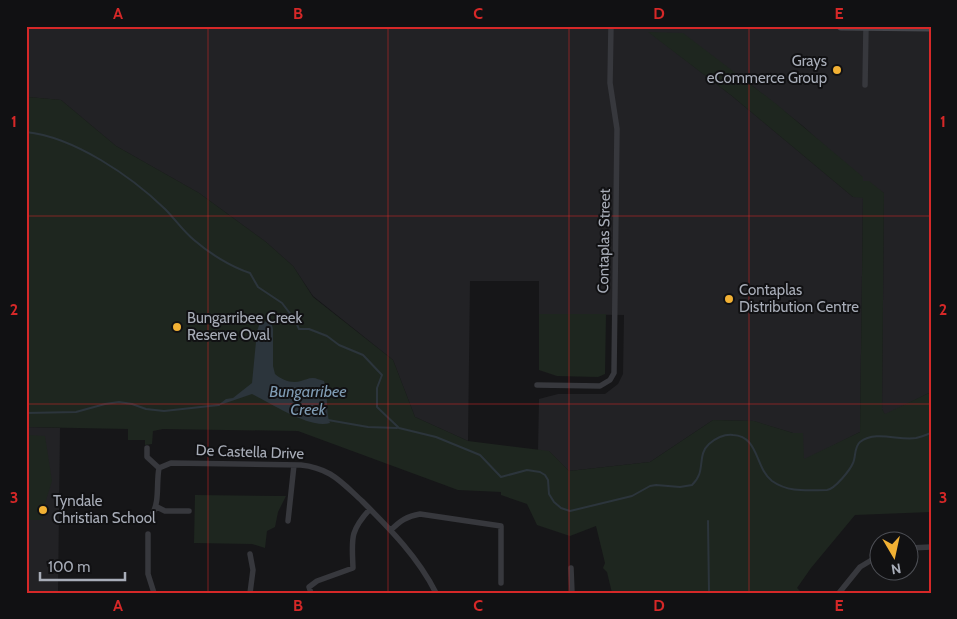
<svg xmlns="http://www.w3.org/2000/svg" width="957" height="619" font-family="Cabin,sans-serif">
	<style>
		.built { fill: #222225 }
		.green { fill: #1e261f }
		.water { fill: #2c353c }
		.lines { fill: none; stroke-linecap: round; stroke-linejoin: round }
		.stream { stroke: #2c353c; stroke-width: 2 }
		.street { stroke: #37383d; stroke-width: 5.5 }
		.secondary { stroke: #45474d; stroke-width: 9 }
		.grid { fill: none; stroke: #d62828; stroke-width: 1; stroke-opacity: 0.55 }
		.poi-dot { fill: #f2b134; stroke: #111113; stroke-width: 2 }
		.labels { text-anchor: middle; stroke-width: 4; stroke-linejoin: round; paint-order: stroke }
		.poi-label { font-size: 15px; fill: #a8adb8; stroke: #111113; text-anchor: start }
		.street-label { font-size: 15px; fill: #a8adb8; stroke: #111113 }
		.water-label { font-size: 16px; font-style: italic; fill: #7f9bb3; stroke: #111113 }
		.neatline { fill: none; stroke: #d62828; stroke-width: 2 }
		.grid-label { font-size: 16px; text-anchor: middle; font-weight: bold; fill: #d62828 }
	</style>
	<rect width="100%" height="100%" fill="#161618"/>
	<path class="built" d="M 26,26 L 931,26 L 931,392 L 885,415 L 882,409 L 884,193 L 863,181 L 804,127 L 745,80 L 649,32 L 732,96 L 853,197 L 863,197 L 860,432 L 804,460 L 793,433 L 753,421 L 713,420 L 650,462 L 569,471 L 549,451 L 538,451 L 539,399 L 558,394 L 605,394 L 618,384 L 623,374 L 624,315 L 539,314 L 539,281 L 470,281 L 468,441 L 415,417 L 393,360 L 313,296 L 293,266 L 266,242 L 199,193 L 116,146 L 61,100 L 28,97 L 26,95 Z
		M 26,427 L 60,428 L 58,593 L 26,593 Z"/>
	<path class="green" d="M 648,32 L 683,33 L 775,103 L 863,177 L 863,181 L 869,181 L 884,193 L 882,409 L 885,414 L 931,392 L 931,512 L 855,515 L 811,568 L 797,588 L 802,593 L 612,593 L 607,572 L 603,568 L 605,563 L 596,526 L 570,536 L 537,525 L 527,504 L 501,495 L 501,492 L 458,490 L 298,431 L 163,429 L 153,431 L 152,444 L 145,445 L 145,440 L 128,440 L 128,429 L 26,427 L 26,95 L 28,97 L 61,100 L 116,146 L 199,193 L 266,242 L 293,266 L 313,297 L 393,360 L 415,417 L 468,441 L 549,451 L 569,471 L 650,462 L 713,420 L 754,421 L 793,433 L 803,433 L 804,459 L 860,432 L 863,198 L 853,197 L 732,96 Z
		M 539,314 L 606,314 L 605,374 L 598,377 L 557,376 L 539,370 Z
		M 26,435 L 45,436 L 52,481 L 46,500 L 42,520 L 26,520 Z
		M 195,495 L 281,496 L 286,496 L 278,512 L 275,527 L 267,531 L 265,548 L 252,544 L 194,543 Z"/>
	<path class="water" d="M 267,321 L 272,325 L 273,329 L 273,366 L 275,374 C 282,380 292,384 301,381 C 305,380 308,378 313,378 C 316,378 320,380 324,381 C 329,395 325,412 330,423 C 309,429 273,404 252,394 L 217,406 L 226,399 L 233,398 L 252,383 L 257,331 L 260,323 Z"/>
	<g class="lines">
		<path class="stream" d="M 26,132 C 74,137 131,176 165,209 C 175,219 183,231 194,240 C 209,253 231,267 250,273 L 258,287 L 282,303 L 295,320 L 299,329 L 309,329 L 327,336 L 339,345 L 363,355 L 382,375 L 377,388 L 377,407 L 399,428 L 436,437 L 480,455 L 501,477 L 527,470 L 540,472 L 545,475 L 548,480 L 549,494 L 554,502 L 561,508 L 570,511 L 632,496 L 650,486 L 656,485 L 680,487 L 692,485 C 707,471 696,456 709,444 C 715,439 724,434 733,435 C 759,436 755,468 772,481 C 789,493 808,490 827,490 C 835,489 850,470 853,463 C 856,457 854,447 860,442 C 876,430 899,441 916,438 C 921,437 926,435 931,433
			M 26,413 L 76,412 L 105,404 L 119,402 L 132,404 L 146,409 L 164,411 L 219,405
			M 328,420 L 368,427 L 397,428
			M 708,521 L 709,593"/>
		<path class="street" d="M 865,85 L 866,27
			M 537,385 L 600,386 L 610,380 L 614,373 L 617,129 L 610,83 L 611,26
			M 147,448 L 147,457 L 159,468
			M 159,468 L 171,463 L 301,465 C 311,466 321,469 330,474 C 342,481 352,492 362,501 C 390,529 418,557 436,593
			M 157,507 L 165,511 L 189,511
			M 152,515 C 160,501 156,484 159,468
			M 288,521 L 294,465
			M 391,530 C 400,521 407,516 420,514 L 501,526 L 501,583
			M 148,534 L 148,574 L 154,593
			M 910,548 L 931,547
			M 250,554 L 253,570 L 250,593
			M 571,568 L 572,593
			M 311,593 L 309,587 L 317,581 L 353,568 C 352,539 349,532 370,509
			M 839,593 L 860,567 L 880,555"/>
		<path class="secondary" d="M 841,26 L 931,27"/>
	</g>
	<path class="grid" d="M 208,26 L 208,593M 388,26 L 388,593M 569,26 L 569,593M 749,26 L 749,593M 26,216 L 931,216M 26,404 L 931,404"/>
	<g class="poi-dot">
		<circle cx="837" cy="70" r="5"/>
		<circle cx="729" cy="299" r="5"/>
		<circle cx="177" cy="327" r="5"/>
		<circle cx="43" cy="510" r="5"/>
	</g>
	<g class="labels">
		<g class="poi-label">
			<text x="827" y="66" text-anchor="end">Grays<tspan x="827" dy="17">eCommerce Group</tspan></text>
			<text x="739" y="295">Contaplas<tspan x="739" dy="17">Distribution Centre</tspan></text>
			<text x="187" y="323">Bungarribee Creek<tspan x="187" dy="17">Reserve Oval</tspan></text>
			<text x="53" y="506">Tyndale<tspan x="53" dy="17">Christian School</tspan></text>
		</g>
		<g class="street-label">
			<text transform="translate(604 241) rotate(-89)" y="5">Contaplas Street</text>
			<text transform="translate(250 452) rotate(2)" y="5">De Castella Drive</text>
		</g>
		<g class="water-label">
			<text x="308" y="397">Bungarribee<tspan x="308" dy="18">Creek</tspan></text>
		</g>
	</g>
	<rect width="957" height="619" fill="none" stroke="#111113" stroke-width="55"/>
	<g transform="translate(894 556) rotate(171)"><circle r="24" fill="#111113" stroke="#4d4f55"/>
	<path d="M0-4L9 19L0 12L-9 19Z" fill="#f2b134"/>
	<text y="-8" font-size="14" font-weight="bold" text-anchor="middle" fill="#a8adb8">N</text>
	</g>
	<path d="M40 572v8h85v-8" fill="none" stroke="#a8adb8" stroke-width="2.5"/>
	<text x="48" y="572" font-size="15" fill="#a8adb8" stroke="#111113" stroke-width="4" paint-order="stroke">100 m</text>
	<rect x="28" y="28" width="902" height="564" class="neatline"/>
	<g class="grid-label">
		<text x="118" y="19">A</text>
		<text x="298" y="19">B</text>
		<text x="478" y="19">C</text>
		<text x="659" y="19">D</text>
		<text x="839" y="19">E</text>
		<text x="14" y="127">1</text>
		<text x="943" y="127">1</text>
		<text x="14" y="315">2</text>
		<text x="943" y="315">2</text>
		<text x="14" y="503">3</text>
		<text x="943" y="503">3</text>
		<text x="118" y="611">A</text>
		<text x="298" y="611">B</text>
		<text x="478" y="611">C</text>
		<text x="659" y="611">D</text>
		<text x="839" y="611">E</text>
	</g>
</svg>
